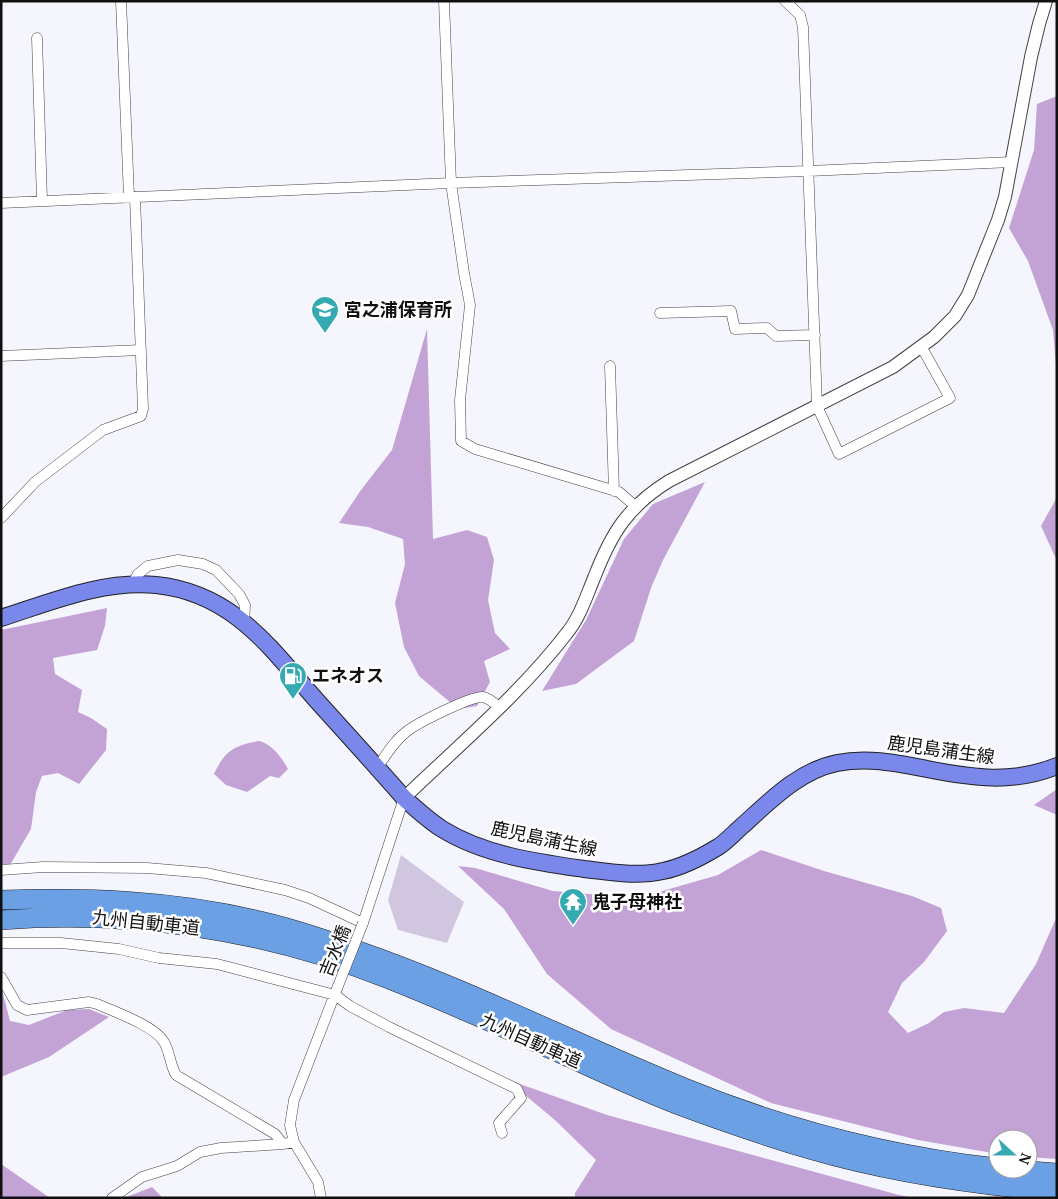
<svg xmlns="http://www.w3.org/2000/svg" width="1058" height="1199" font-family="'PT Serif','Noto Sans JP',serif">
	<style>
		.forest { fill: #c3a2d5 }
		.cemetery { fill: #d1c6df }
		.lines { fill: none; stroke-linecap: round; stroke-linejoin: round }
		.minor-casing { stroke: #434343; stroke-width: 11 }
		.tertiary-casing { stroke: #434343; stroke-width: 14 }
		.primary-casing { stroke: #212121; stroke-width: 18 }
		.motorway-casing { stroke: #212121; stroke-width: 20 }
		.minor { stroke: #fff; stroke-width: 10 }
		.tertiary { stroke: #fff; stroke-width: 12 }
		.primary { stroke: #7988ea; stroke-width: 16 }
		.motorway { stroke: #6ca0e5; stroke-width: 19 }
		.minor-bridge-casing { stroke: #434343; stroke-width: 11; stroke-linecap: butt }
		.minor-bridge { stroke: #fff; stroke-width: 10 }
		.labels { text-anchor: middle; stroke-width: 5; stroke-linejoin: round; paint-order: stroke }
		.poi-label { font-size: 18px; font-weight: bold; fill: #101010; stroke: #fff; text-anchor: start }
		.street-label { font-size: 18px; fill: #101010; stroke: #fff }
	</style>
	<rect width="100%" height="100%" fill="#f5f5fe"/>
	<path class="forest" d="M 1057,96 L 1057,377 L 1053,330 L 1028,261 L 1009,228 L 1034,150 L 1037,104 Z
		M 427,329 L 433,539 L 467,530 L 487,537 L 494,560 L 488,600 L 495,633 L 510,649 L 484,661 L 490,682 L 477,706 L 458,709 L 419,676 L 404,647 L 395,603 L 405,564 L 403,539 L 368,527 L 339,523 L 361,490 L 392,450 Z
		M 705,482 L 663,560 L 651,588 L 634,641 L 576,684 L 542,691 L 586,620 L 624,539 L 653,504 Z
		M 1057,497 L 1057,561 L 1041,526 Z
		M 107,608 L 105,626 L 97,650 L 53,658 L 55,674 L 82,690 L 78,712 L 91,718 L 107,729 L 106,750 L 79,784 L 58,773 L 42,776 L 36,792 L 31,829 L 10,865 L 1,864 L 1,630 Z
		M 259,741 C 272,744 282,758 288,769 L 279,778 L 270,776 L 247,792 L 226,785 L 214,774 C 225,751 233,746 259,741 Z
		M 1057,789 L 1057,815 L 1034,805 Z
		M 761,850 L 824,871 L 912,896 L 941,908 L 947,931 L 924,962 L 902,983 L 888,1012 L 908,1033 L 929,1023 L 944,1012 L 964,1008 L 1004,1013 L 1036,964 L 1057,916 L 1057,1159 L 1028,1157 L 1028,1139 L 998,1139 L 998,1154 L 918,1140 L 771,1103 L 611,1029 L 547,974 L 504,909 L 458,866 L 475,868 L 553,891 L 638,898 L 718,875 Z
		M 1,986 L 10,1021 L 29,1025 L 67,1010 L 89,1009 L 109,1017 L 49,1057 L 1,1077 Z
		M 506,1079 L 607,1115 L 899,1195 L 914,1198 L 575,1198 L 575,1193 L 596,1160 L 556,1121 Z
		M 1,1164 L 50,1198 L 1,1198 Z
		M 152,1187 L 163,1198 L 124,1198 Z"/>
	<path class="cemetery" d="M 401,855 L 464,902 L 447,943 L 398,930 L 388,900 Z"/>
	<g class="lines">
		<defs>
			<path id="minor" d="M 121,1 L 129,197
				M 444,1 L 451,183 L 464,273 L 470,305 L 460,400 L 461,441 L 475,449 L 619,492 L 635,506
				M 785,1 L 800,15 L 803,27 L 817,406 L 839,454 L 950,398 L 921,346
				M 37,38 L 42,201
				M 1,203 L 451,183 L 808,171 L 1012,162
				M 660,313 L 731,311 L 735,329 L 767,328 L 776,336 L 815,335
				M 1,356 L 141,350
				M 610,366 L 614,491
				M 1,518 L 35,482 L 103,430 L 141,416 L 143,409 L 135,197
				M 132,585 L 138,574 L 148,566 L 178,560 L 203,564 L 216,570 L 239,594 L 245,605 L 244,623
				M 377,768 C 386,755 394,741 406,732 C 417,723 471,696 483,697 C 489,698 494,703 499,707
				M 1,870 L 43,867 L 147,868 L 206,873 L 285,890 L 309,898 L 363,923 L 404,798
				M 1,943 L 61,943 L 119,949 L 159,958 L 217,964 L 335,995 L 350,1006 L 389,1027 L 517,1089 L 521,1098 L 499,1123 L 502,1133
				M 1,977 L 17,1005 L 27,1010 L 89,1002 L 97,1004 C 115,1012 155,1026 164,1042 C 170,1052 170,1065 176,1075 L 275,1134 L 283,1144 L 294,1142
				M 112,1198 L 142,1177 L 177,1166 L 200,1152 L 221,1148 L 283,1144
				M 321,1198 L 318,1182 L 294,1142 L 290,1125 L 294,1100 L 336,991"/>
			<path id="tertiary" d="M 404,798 C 459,745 520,694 567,633 C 580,617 586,597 594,578 C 611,534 627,507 669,481 L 893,367 L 934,337 L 955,316 L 968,295 L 998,220 L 1005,197 L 1031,57 L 1039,24 L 1046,1"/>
			<path id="primary" d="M 1,618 C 51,602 103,580 156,585 C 234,593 271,649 318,702 C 347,734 376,766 404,798 C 416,809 428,820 442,829 C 484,855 536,862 584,869 C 610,872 637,877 663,871 C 683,867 700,858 718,847 C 726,842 733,834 741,827 C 769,802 798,771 837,763 C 868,757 896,763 927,769 C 972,778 1013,784 1057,766"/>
			<path id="motorway" d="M 1,900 C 87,897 173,900 256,920 C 290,927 323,939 356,950 C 469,989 574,1043 685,1088 C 785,1129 891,1156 998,1168
				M 1,920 C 132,910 264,930 386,978 C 434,997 482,1018 529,1039 C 579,1062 629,1086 681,1106 C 724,1122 768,1137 812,1150 C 891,1173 974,1185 1057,1192
				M 1007,1169 L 1057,1173"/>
		</defs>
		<use href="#minor" class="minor-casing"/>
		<use href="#tertiary" class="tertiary-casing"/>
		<use href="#primary" class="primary-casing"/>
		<use href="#motorway" class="motorway-casing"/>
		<use href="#minor" class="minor"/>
		<use href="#tertiary" class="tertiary"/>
		<use href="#primary" class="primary"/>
		<use href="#motorway" class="motorway"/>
		<defs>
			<path id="minor-bridge" d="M 336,991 L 363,923"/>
		</defs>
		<use href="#minor-bridge" class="minor-bridge-casing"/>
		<use href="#minor-bridge" class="minor-bridge"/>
	</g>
	<defs>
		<symbol id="school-pin" viewBox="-11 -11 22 30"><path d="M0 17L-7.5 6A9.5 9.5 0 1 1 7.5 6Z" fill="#36aab2" stroke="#fff"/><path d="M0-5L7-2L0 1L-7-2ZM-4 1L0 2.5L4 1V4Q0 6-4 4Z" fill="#fff"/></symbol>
		<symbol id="fuel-pin" viewBox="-11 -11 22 30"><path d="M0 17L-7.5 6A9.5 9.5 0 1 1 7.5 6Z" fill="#36aab2" stroke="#fff"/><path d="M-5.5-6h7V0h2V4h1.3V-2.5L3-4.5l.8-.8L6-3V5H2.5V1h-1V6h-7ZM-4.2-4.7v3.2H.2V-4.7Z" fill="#fff"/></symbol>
		<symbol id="temple-pin" viewBox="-11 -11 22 30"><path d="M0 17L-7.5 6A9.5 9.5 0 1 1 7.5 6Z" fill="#36aab2" stroke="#fff"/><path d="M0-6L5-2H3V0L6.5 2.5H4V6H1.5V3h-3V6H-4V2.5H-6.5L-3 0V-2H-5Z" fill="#fff"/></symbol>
	</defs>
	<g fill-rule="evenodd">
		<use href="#school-pin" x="309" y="294" width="32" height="43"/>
		<use href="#fuel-pin" x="277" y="660" width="32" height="43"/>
		<use href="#temple-pin" x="557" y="886" width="32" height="43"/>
	</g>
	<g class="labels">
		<g class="poi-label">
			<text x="344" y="316">宮之浦保育所</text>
			<text x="312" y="682">エネオス</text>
			<text x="592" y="908">鬼子母神社</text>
		</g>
		<g class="street-label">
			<text transform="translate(941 750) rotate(8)" y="6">鹿児島蒲生線</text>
			<text transform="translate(544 839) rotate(12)" y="6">鹿児島蒲生線</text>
			<text transform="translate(146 923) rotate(6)" y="6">九州自動車道</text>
			<text transform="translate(335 951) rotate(-68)" y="6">吉水橋</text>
			<text transform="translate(531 1041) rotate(24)" y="6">九州自動車道</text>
		</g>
	</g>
	<rect width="1058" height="1199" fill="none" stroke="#101010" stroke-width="5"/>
	<g transform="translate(1013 1154) rotate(111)"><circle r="24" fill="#ffffff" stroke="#9f9f9f"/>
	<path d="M0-4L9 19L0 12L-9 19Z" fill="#36aab2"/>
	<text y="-8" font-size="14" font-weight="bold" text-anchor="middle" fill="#101010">N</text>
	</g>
</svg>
